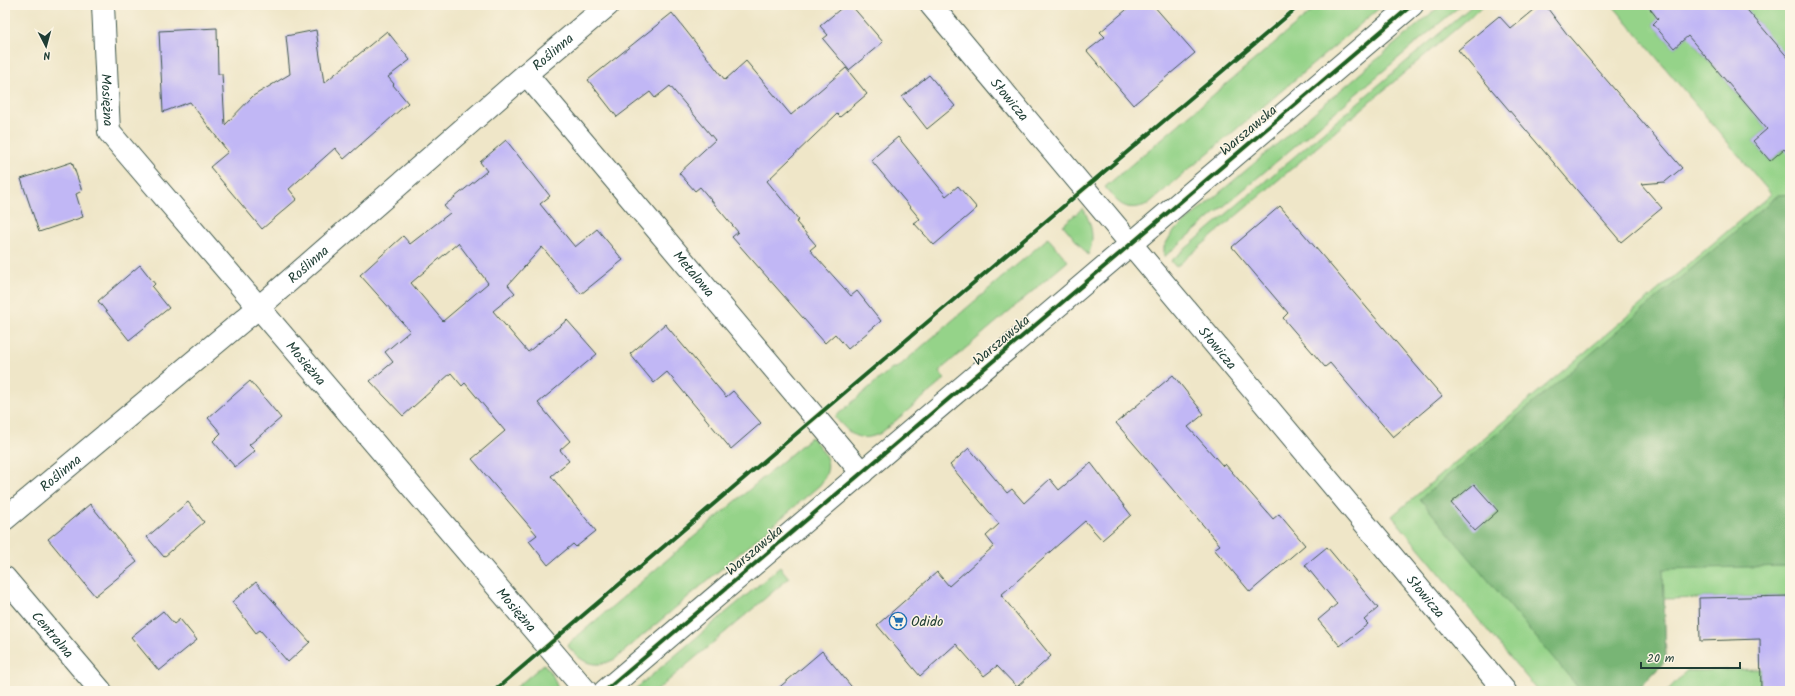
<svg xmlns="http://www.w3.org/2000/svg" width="1795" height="696" font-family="Kalam,sans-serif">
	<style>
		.green { fill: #95d389; stroke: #5a885e }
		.forest { fill: #78b575; stroke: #4c7954 }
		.building { fill: #c1b7f5; fill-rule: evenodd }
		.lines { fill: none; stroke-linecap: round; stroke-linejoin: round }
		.minor-casing { stroke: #3e564a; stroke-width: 24 }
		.tertiary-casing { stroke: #3e564a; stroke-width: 24 }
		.minor { stroke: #fff; stroke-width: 22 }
		.tertiary { stroke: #fff; stroke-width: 22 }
		.cycleway-casing { stroke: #fcf5e5; stroke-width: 6 }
		.cycleway { stroke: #1b5e20; stroke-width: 4 }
		.labels { text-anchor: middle; stroke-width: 3; stroke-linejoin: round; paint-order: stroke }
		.street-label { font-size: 14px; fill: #1f3d34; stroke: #fcf5e5 }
		.poi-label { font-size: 14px; fill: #1f3d34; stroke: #fcf5e5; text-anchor: start }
	</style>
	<rect width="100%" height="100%" fill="#fcf5e5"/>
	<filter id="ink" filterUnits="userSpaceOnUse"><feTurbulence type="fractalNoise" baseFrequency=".025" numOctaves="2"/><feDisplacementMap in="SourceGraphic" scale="8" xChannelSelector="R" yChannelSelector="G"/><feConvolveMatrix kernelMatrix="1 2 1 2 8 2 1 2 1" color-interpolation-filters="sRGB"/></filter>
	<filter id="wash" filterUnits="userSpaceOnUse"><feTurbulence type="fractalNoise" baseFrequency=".012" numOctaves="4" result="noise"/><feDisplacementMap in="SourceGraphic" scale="16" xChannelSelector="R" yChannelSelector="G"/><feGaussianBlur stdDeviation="0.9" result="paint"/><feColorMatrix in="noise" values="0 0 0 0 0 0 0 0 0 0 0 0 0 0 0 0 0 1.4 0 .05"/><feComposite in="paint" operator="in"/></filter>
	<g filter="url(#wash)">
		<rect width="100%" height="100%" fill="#efe6c8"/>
		<path class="green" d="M 1319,5 L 1383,5 L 1148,204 C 1126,213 1118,204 1105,187 Z
			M 1441,5 L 1461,5 L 1164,257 L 1164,247 L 1172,233 Z
			M 1473,5 L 1484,5 L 1176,267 L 1171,261 Z
			M 1615,5 L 1647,5 L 1658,19 L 1653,24 L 1674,48 L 1715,13 L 1695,45 L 1767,129 L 1753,141 L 1770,161 L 1790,144 L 1790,596 L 1664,599 L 1666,660 L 1637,691 L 1538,691 L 1392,516 L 1771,194 L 1614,7 Z
			M 1748,5 L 1790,5 L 1790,53 L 1786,56 L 1744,6 Z
			M 1083,208 C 1091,223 1096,238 1088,255 L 1063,225 Z
			M 1048,238 L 1068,261 L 939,371 L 945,379 L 881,433 C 858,444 850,434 835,417 L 892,368 L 897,368 Z
			M 811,437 C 826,454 835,464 820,485 L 615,659 C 593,670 581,662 567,645 Z
			M 780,567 L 789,578 L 656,691 L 633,691 Z
			M 544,664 L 553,676 L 559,691 L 512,691 Z
			M 1761,669 L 1761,691 L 1667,691 L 1686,671 Z"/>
		<path class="forest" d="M 1790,194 L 1790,566 L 1663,569 L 1666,660 L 1637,691 L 1581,691 L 1420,499 L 1778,195 Z"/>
		<g id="blocks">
			<path class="building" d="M 845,5 L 851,5 L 883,42 L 849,70 L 823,39 L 828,35 L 820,26 Z
				M 1132,5 L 1153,5 L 1195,53 L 1133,105 L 1087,51 L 1105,37 L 1100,32 Z
				M 1540,5 L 1545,5 L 1567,34 L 1682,168 L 1665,182 L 1641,184 L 1662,208 L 1621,242 L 1458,50 L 1499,16 L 1511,29 Z
				M 1647,5 L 1743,5 L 1790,60 L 1790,156 L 1784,149 L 1770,161 L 1753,141 L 1767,129 L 1688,36 L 1674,48 L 1653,24 L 1658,19 Z
				M 672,13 L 725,80 L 746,61 L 791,115 L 846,68 L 867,94 L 840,117 L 837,114 L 767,181 L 799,220 L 796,222 L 816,245 L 810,250 L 851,296 L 857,291 L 881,321 L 848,349 L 835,334 L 825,343 L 732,237 L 738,232 L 700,187 L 695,191 L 679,173 L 715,140 L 670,86 L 655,98 L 650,92 L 617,117 L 588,80 Z
				M 217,28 L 218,74 L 222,74 L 225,125 L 253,96 L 290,74 L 286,36 L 316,30 L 324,83 L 387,31 L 410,60 L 388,77 L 394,84 L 393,85 L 408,103 L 344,159 L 335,148 L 289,189 L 297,199 L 262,229 L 210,167 L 228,152 L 190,102 L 163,112 L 159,31 Z
				M 929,75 L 955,106 L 927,129 L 902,97 Z
				M 898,137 L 946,196 L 958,186 L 977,208 L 934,245 L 914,223 L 920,219 L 871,160 Z
				M 506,140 L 550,196 L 540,204 L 575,247 L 597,229 L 623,260 L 581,294 L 542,247 L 508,285 L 515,293 L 493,311 L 528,352 L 567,320 L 597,354 L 538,403 L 570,441 L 560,450 L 569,461 L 551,476 L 596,531 L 576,547 L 573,544 L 548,565 L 529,541 L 537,535 L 472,459 L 505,431 L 465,383 L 462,386 L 451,373 L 403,416 L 370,381 L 393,362 L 385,352 L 410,331 L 360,275 L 403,236 L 410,244 L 450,213 L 444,206 L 487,171 L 480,162 ZM 458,243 L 488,283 L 443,321 L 411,283 Z
				M 72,162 L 82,191 L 76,194 L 83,217 L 39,232 L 21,179 Z
				M 1280,206 L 1442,396 L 1393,437 L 1330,363 L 1325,367 L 1283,318 L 1288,313 L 1232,247 Z
				M 140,265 L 155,284 L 152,287 L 169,308 L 129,340 L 98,301 Z
				M 665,324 L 726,397 L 733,391 L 761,423 L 731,449 L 667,372 L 654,383 L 630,354 Z
				M 1173,375 L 1204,414 L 1188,427 L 1223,466 L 1225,464 L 1273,519 L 1279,514 L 1305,545 L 1250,592 L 1214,549 L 1220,545 L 1116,423 Z
				M 250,381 L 281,418 L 249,445 L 255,451 L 235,467 L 213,441 L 221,433 L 208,418 Z
				M 969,448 L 1007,493 L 1012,489 L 1024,503 L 1050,479 L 1059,490 L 1091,463 L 1131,515 L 1102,540 L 1085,521 L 1001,595 L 1051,656 L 1017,687 L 997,666 L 984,676 L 956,644 L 920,676 L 877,625 L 937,572 L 949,586 L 994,546 L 986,536 L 999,524 L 950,465 Z
				M 1474,484 L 1498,511 L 1475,531 L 1451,503 Z
				M 188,502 L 204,522 L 164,557 L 147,537 Z
				M 90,504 L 137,562 L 95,596 L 48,539 Z
				M 1327,547 L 1378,608 L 1364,620 L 1368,624 L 1340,646 L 1318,620 L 1337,604 L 1305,565 Z
				M 256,582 L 310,642 L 288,662 L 260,630 L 256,633 L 232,602 Z
				M 1790,596 L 1790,691 L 1761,691 L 1760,639 L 1700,641 L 1699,598 Z
				M 163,611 L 174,624 L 180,619 L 197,640 L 159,671 L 131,637 Z
				M 822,651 L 855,691 L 775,691 Z"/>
		</g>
	</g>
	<g filter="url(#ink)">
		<use href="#blocks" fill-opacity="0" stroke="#3e564a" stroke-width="1"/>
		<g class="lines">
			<defs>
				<g id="minor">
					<path id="s1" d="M 103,5 L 109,132 L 586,691"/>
					<path id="s2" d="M 931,5 L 1505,691"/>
					<path id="s3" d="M 526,74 L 862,473"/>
					<path id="s4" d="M 5,519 L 258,308 L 526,74 L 608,5"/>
					<path id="s5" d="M 5,578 L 101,691"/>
				</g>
				<path id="tertiary" d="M 605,691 L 1412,5"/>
			</defs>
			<use href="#minor" class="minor-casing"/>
			<use href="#tertiary" class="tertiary-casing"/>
			<use href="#minor" class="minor"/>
			<use href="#tertiary" class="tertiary"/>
			<defs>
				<path id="cycleway" d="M 494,691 L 1300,5
					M 605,691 L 1412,5"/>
			</defs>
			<use href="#cycleway" class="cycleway-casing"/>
			<use href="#cycleway" class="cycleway"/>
		</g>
	</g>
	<defs>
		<symbol id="supermarket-ring" viewBox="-11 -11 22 22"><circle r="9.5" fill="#fcf5e5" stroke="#1f6fb2" stroke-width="1.5"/><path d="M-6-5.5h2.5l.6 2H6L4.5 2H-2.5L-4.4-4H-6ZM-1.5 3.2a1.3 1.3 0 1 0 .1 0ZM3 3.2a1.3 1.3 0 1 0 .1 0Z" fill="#1f6fb2"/></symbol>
	</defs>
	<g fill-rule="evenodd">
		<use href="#supermarket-ring" x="888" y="611" width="20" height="20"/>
	</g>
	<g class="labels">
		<g class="street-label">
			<text dy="5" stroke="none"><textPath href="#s4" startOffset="720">Roślinna</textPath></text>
			<text dy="5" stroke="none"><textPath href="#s2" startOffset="123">Słowicza</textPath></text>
			<text dy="5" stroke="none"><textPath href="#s1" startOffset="95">Mosiężna</textPath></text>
			<text transform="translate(1248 130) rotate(-40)" y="5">Warszawska</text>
			<text dy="5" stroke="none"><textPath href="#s4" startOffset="396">Roślinna</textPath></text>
			<text dy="5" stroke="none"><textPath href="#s3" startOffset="261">Metalowa</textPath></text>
			<text transform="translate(1001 340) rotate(-40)" y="5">Warszawska</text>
			<text dy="5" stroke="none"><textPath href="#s2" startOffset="447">Słowicza</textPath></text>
			<text dy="5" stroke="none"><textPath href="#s1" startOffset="431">Mosiężna</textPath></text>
			<text dy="5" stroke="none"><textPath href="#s4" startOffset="72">Roślinna</textPath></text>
			<text transform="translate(754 550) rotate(-40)" y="5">Warszawska</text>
			<text dy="5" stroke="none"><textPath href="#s2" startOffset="771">Słowicza</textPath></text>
			<text dy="5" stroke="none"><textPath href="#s1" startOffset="755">Mosiężna</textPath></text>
			<text dy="5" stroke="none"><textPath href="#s5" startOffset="74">Centralna</textPath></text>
		</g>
		<g class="poi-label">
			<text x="911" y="626">Odido</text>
		</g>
	</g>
	<rect width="1795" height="696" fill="none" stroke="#fcf5e5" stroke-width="20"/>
	<g transform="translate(46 46) rotate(174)" stroke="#fcf5e5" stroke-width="3" paint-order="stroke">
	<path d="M0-3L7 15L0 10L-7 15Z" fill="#1f3d34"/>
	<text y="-6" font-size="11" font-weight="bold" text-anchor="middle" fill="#1f3d34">N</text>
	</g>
	<path d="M1641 662v6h99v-6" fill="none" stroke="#1f3d34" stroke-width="2"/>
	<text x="1647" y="662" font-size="12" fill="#1f3d34" stroke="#fcf5e5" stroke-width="3" paint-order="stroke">20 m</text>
</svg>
